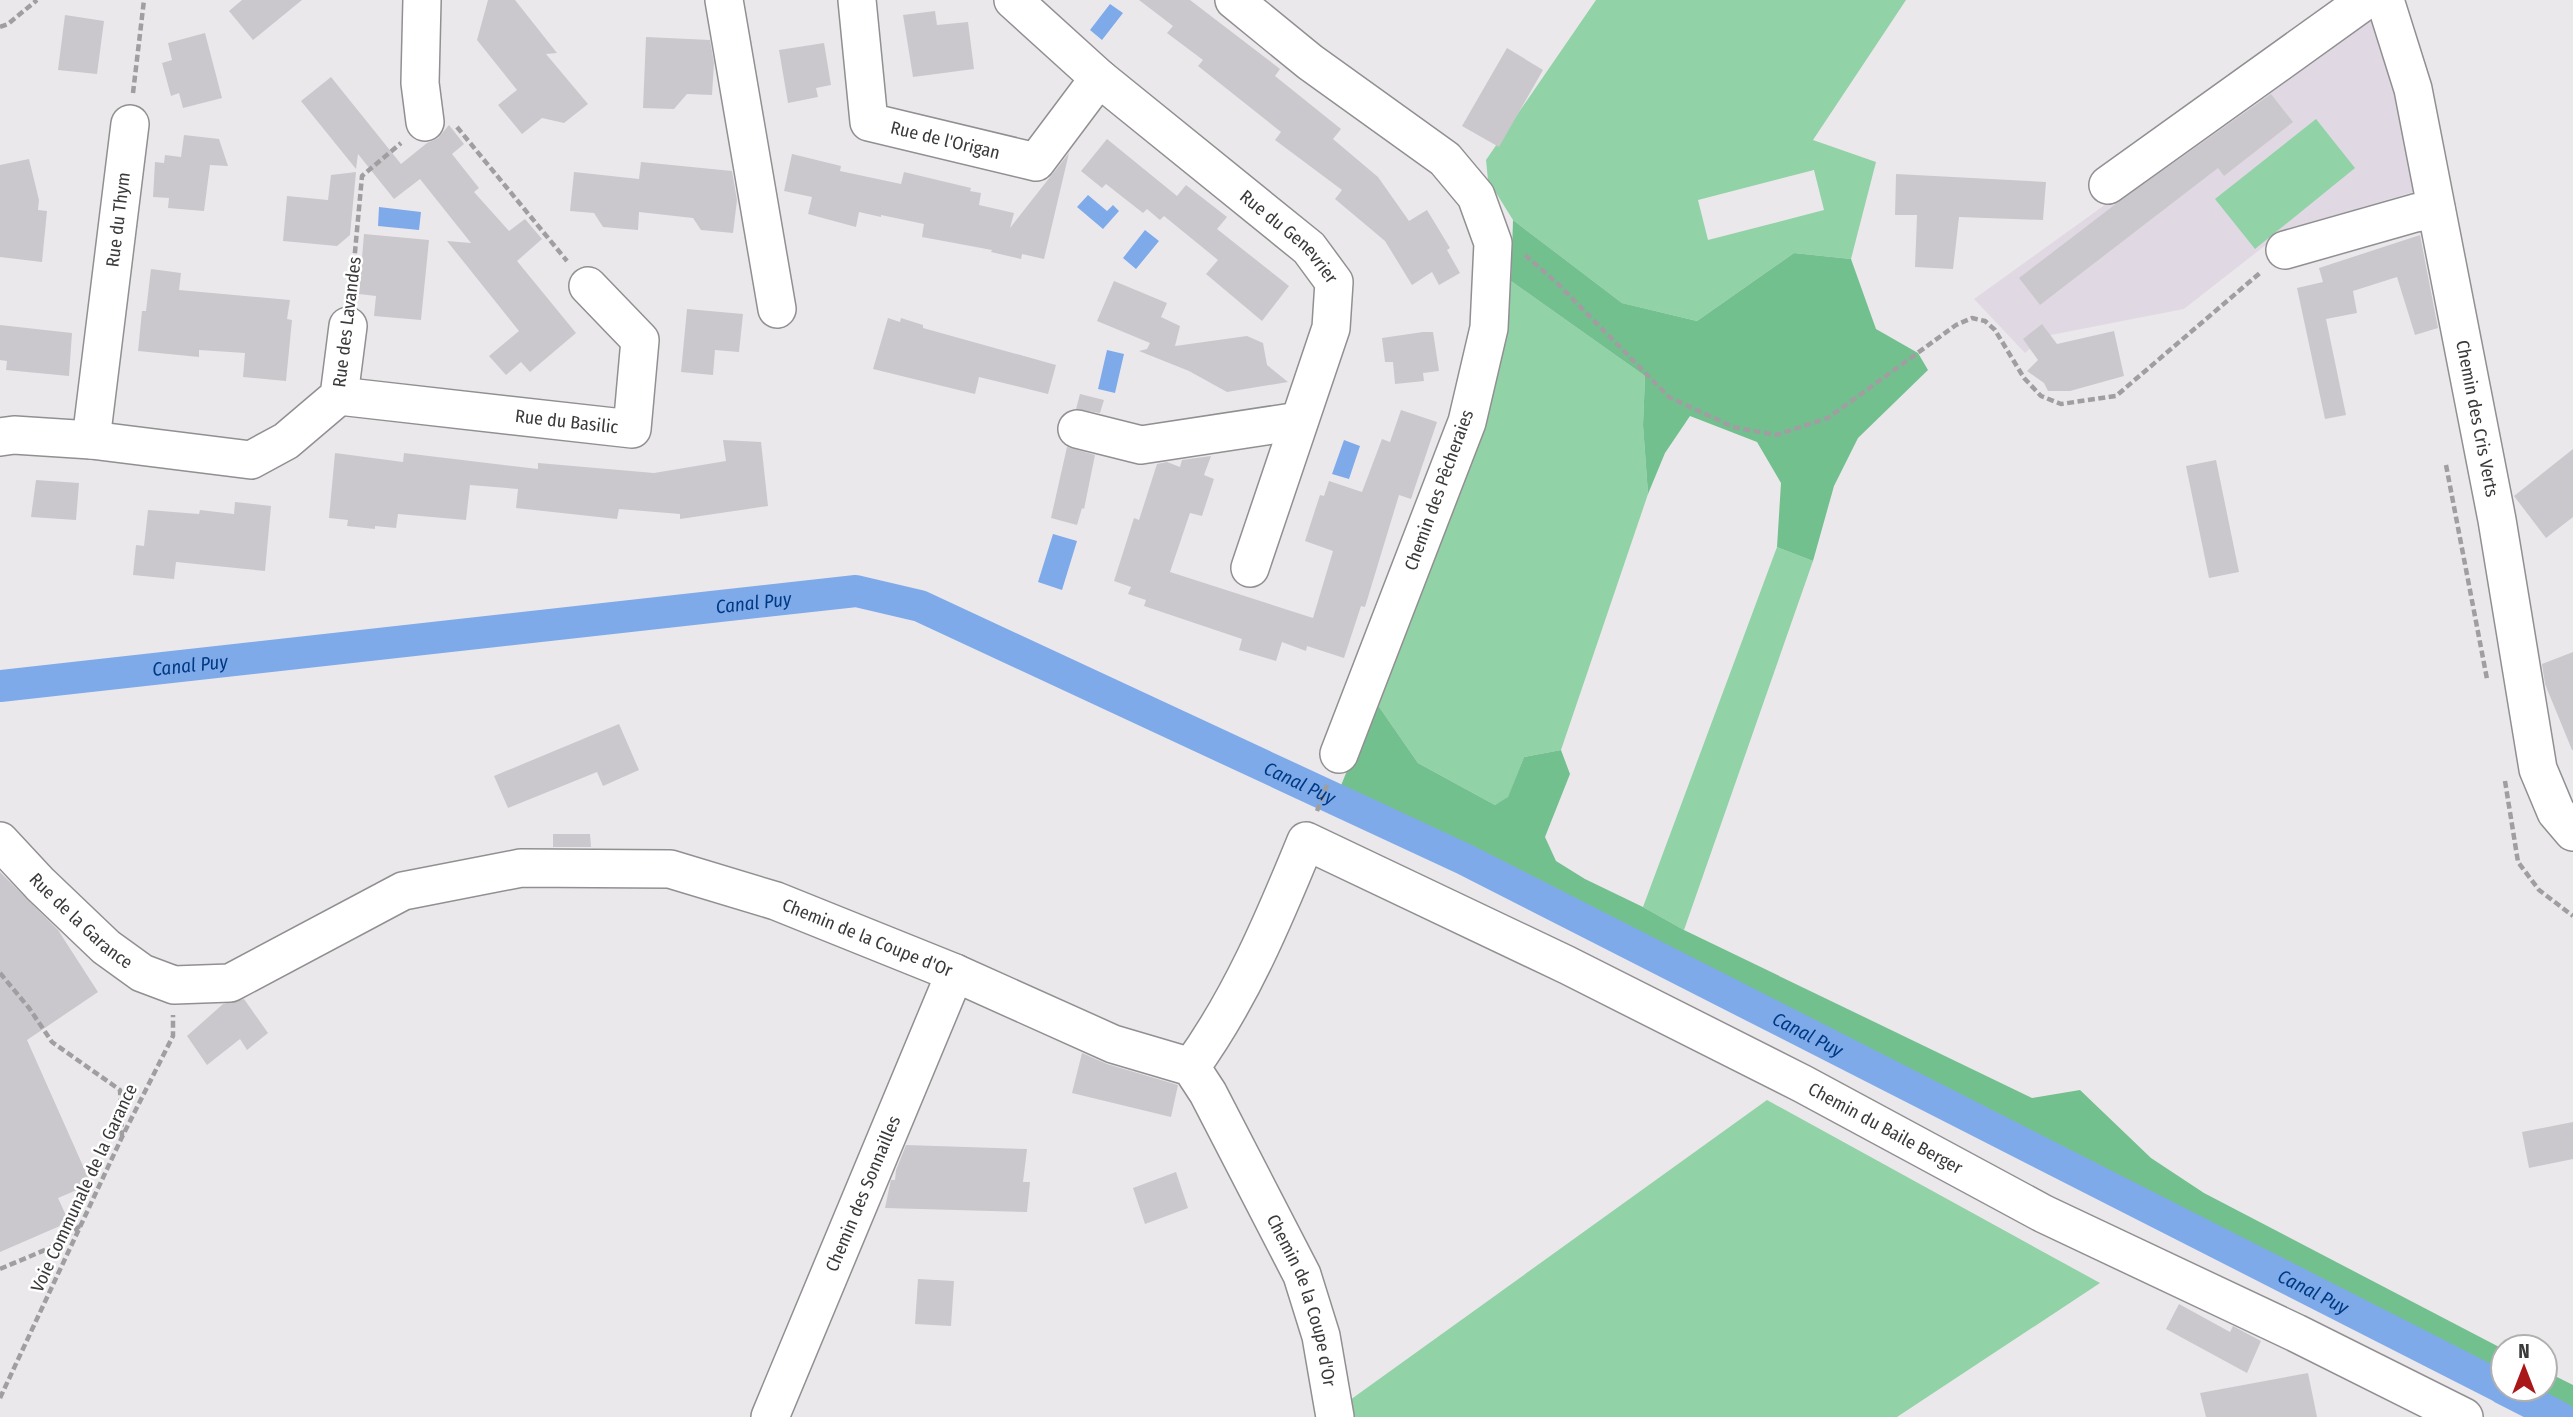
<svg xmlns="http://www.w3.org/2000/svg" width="2573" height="1417" font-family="'Fira Sans Condensed',sans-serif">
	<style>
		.built { fill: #e0d9e4 }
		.green { fill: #91d2a7; fill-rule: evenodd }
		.forest { fill: #73c08f }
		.water { fill: #7eaaea }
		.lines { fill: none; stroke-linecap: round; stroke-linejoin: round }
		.canal { stroke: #7eaaea; stroke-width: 32 }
		.building { fill: #cac8cc }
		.minor-casing { stroke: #918f92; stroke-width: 40 }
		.path { stroke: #a09ea1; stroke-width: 4.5; stroke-dasharray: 7 3.5; stroke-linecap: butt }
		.minor { stroke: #fff; stroke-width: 37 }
		.labels { text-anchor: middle; stroke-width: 5; stroke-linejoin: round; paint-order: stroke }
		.street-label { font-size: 18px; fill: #3b3a3b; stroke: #fff }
		.water-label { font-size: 19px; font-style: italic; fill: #003983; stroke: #fff }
	</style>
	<rect width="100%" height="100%" fill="#ebe8ec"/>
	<path class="built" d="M 2374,11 L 2420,190 L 2285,230 L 2184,309 L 2051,335 L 2042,342 L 2040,340 L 2025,353 L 1974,299 Z"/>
	<path class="green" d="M 1596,0 L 1906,0 L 1813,140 L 1876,162 L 1851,259 L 1794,253 L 1697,321 L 1622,303 L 1513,220 L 1488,180 L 1486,160 ZM 1814,170 L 1824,210 L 1708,240 L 1698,200 Z
		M 2316,119 L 2355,168 L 2255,249 L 2215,199 Z
		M 1511,281 L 1645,376 L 1643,425 L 1648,494 L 1561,750 L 1524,757 L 1508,798 L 1495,805 L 1418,763 L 1375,701 L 1476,440 L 1500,363 Z
		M 1777,547 L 1813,561 L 1684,930 L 1643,907 Z
		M 1767,1100 L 2100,1283 L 1897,1417 L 1352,1417 L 1350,1400 Z"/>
	<path class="forest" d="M 1513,220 L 1622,303 L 1697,321 L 1794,253 L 1851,259 L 1876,329 L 1918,353 L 1928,370 L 1858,438 L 1834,486 L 1813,561 L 1777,547 L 1781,483 L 1757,442 L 1690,416 L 1665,453 L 1648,494 L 1643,425 L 1645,376 L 1511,281 Z
		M 1375,701 L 1418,763 L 1495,805 L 1508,797 L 1524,757 L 1561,750 L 1570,774 L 1545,837 L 1556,861 L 1585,879 L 1643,907 L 1684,930 L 2032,1098 L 2080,1090 L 2151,1158 L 2204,1193 L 2503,1349 L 2503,1381 L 1340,788 Z
		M 2545,1371 L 2573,1385 L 2573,1417 L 2518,1389 L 2545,1389 Z"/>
	<path class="water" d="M 1110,4 L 1123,13 L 1102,40 L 1090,30 Z
		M 1088,195 L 1107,211 L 1113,205 L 1119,211 L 1103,229 L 1077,207 Z
		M 379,207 L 421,212 L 419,230 L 378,226 Z
		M 1145,230 L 1159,241 L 1136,269 L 1123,258 Z
		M 1107,350 L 1124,354 L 1115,393 L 1098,389 Z
		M 1344,440 L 1360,446 L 1349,479 L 1332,474 Z
		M 1053,534 L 1077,541 L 1062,590 L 1038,582 Z"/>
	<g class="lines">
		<g class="canal">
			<path id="s1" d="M 0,686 L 856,591 L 920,606 L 1464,859 L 2503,1388"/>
			<path d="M 2504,1389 L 2559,1417"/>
		</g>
	</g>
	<path class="building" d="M 242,0 L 302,0 L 253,40 L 229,11 Z
		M 488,0 L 515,0 L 557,53 L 546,54 L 588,104 L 564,123 L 542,118 L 522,134 L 498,105 L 517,90 L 477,40 Z
		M 1139,0 L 1190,0 L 1280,69 L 1275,76 L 1341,129 L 1333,139 L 1378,177 L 1409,221 L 1427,210 L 1450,248 L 1447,250 L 1460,273 L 1439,285 L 1432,272 L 1412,285 L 1385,241 L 1335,199 L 1342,190 L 1275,140 L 1281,132 L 1198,66 L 1203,60 L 1167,33 L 1173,26 Z
		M 935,11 L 937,25 L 968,22 L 974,69 L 913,77 L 903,15 Z
		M 65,15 L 104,21 L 97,74 L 58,70 Z
		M 205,33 L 222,98 L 183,108 L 179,93 L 171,96 L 162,63 L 172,60 L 168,43 Z
		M 646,37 L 710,40 L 714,63 L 712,95 L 687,94 L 674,109 L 643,108 Z
		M 824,43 L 831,85 L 816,88 L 818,97 L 788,103 L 779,50 Z
		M 1507,48 L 1543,70 L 1499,147 L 1462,126 Z
		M 331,77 L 401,164 L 427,143 L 438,138 L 449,125 L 464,144 L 452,154 L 479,188 L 474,192 L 509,231 L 525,219 L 542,239 L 517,261 L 576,333 L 530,372 L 521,362 L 506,375 L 489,356 L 519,331 L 447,241 L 471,243 L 420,179 L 394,199 L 358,154 L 356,169 L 301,101 Z
		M 2271,94 L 2293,122 L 2224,176 L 2218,168 L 2040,305 L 2019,278 L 2117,203 Z
		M 184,135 L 219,139 L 228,166 L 210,165 L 204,211 L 168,208 L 169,198 L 153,197 L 155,162 L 164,163 L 165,155 L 181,157 Z
		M 1107,139 L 1177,196 L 1186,185 L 1227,217 L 1217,229 L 1289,286 L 1262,321 L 1206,274 L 1218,260 L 1164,216 L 1160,220 L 1147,209 L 1143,213 L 1106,184 L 1102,188 L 1081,171 Z
		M 1069,153 L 1044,259 L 1022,254 L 1021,259 L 991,252 L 992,250 L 922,237 L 924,224 L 881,215 L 881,217 L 859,212 L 856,227 L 808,214 L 812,197 L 784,191 L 792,154 L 841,166 L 840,171 L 901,184 L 904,172 L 971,188 L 970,191 L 981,193 L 979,205 L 1014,213 L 1010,228 Z
		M 29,159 L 39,200 L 38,210 L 47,211 L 42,262 L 0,257 L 0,165 Z
		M 641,162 L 732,171 L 737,200 L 733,233 L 701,230 L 693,218 L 639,212 L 638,230 L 603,227 L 594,213 L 570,211 L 574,172 L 639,179 Z
		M 356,172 L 350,235 L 337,246 L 283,241 L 287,196 L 328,200 L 331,175 Z
		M 1896,174 L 2046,182 L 2043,220 L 1959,217 L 1953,269 L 1915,267 L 1917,215 L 1895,215 Z
		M 364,234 L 429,240 L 421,320 L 374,316 L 376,296 L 359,294 Z
		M 2420,235 L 2438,328 L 2415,335 L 2397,277 L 2353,291 L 2357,313 L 2326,319 L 2346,415 L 2325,419 L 2297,288 L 2323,282 L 2319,268 Z
		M 151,269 L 181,273 L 179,290 L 290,300 L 287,319 L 292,320 L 286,381 L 243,377 L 245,353 L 199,350 L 199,357 L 138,351 L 142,311 L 146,311 Z
		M 1114,281 L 1167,303 L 1161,317 L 1180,326 L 1175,346 L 1247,336 L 1263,343 L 1267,365 L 1288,382 L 1227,392 L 1189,371 L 1139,351 L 1147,349 L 1150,343 L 1097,321 Z
		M 687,309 L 743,314 L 739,352 L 715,350 L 713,375 L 681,372 Z
		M 888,318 L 900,322 L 901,318 L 923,325 L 923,328 L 1056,365 L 1048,394 L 979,377 L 975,394 L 873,369 Z
		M 2042,324 L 2057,344 L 2114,331 L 2124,376 L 2070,391 L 2048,391 L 2044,383 L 2027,371 L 2038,360 L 2023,339 Z
		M 0,325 L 72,333 L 69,376 L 6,370 L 7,361 L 0,360 Z
		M 1423,332 L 1433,332 L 1439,371 L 1423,373 L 1424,381 L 1395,384 L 1393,362 L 1385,362 L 1382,338 Z
		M 1080,394 L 1104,400 L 1100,413 L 1076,409 Z
		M 1401,410 L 1437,422 L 1411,499 L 1399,495 L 1365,607 L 1361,606 L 1344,658 L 1307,646 L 1306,651 L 1282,642 L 1276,661 L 1239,650 L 1242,639 L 1144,606 L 1146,600 L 1128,594 L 1131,587 L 1114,581 L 1134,518 L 1139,520 L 1157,464 L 1167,462 L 1180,467 L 1182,460 L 1211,456 L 1204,475 L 1214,479 L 1202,516 L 1190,513 L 1170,572 L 1313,618 L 1333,551 L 1305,541 L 1320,495 L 1324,496 L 1329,481 L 1362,492 L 1382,439 L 1390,442 Z
		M 723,440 L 761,442 L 768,506 L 680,519 L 680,514 L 619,509 L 617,519 L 516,508 L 518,489 L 470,485 L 466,520 L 398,514 L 396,528 L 375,526 L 375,529 L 347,526 L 348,520 L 329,518 L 335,453 L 403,462 L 404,453 L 538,469 L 538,463 L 654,473 L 726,461 Z
		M 1067,447 L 1095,455 L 1084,509 L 1082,508 L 1077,525 L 1051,518 Z
		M 2573,449 L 2573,517 L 2546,538 L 2514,496 Z
		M 2216,460 L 2239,572 L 2209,578 L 2186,466 Z
		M 36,480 L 79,483 L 76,520 L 31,517 Z
		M 235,502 L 271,506 L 265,571 L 176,562 L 174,579 L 133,575 L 136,545 L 144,546 L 148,510 L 199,514 L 200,510 L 234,514 Z
		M 2573,652 L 2573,750 L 2572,750 L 2545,684 L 2542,664 Z
		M 619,724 L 639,770 L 603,786 L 597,772 L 508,808 L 494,776 Z
		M 553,834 L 590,834 L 591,847 L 553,847 Z
		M 0,872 L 58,930 L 98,992 L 27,1040 L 91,1184 L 58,1198 L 69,1222 L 0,1252 Z
		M 244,999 L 268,1033 L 247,1050 L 240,1039 L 207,1065 L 187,1036 L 223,1004 Z
		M 1082,1053 L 1107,1064 L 1178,1085 L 1171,1117 L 1072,1093 Z
		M 2573,1122 L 2573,1159 L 2529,1168 L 2522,1132 Z
		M 906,1145 L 1027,1149 L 1023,1182 L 1030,1182 L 1027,1212 L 885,1208 L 890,1184 L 891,1180 L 895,1180 L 896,1170 Z
		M 1176,1172 L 1188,1208 L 1145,1224 L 1133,1188 Z
		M 918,1279 L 954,1281 L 951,1326 L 915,1324 Z
		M 2179,1304 L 2230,1332 L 2233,1326 L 2261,1341 L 2247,1373 L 2166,1329 Z
		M 2308,1373 L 2317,1417 L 2206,1417 L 2200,1393 Z"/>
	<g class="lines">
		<defs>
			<g id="minor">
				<path d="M 422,0 L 420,83 L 425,122"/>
				<path d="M 724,0 L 777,309"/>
				<path id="s2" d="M 857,0 L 869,122 L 1036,162 L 1099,78"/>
				<path id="s3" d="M 1013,0 L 1099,78 L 1309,248 L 1334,282 L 1331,328 L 1250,568"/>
				<path d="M 1234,0 L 1310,62 L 1445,159 L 1476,196 L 1493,243 L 1489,328 L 1467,422 L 1339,754"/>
				<path id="s4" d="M 2385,0 L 2413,89 L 2497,520 L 2538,769 L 2556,812 L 2573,832"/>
				<path d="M 2108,185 L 2366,0"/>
				<path d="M 2285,250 L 2415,213 L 2436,209"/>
				<path id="s5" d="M 339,396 L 632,429 L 640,340 L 588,286"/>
				<path d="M 1077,429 L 1141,445 L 1299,421"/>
				<path d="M 0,437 L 14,435 L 91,440 L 251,460 L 286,441 L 339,396 L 348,326"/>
				<path id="s6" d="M 91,440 L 130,124"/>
				<path id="s7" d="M 0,841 L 40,884 L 106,947 L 142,973 L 174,985 L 230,983 L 403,891 L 521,868 L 670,869 L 776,901 L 955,973 L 1113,1044 L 1191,1067 L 1208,1093 L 1302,1275 L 1321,1336 L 1335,1417"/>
				<path id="s8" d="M 1191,1067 C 1241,998 1274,919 1306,841 L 1567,965 L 1803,1084 L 2044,1214 L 2296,1333 L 2464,1417"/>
				<path id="s9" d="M 770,1417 L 955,973"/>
			</g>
		</defs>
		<use href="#minor" class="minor-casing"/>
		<path class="path" d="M 0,27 L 8,24 L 37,0
			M 133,93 L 144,0
			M 457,127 L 567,261
			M 1525,255 L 1558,284 L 1669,397 L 1733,427 L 1776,435 L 1828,418 L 1956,325 L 1972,318 L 1985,321 L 1995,330 L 2024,378 L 2041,396 L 2061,404 L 2116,396 L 2261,272
			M 351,295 L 362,176 L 401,143
			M 2446,465 L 2487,679
			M 2505,781 L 2518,862 L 2539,890 L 2573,916
			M 1317,811 L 1328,783
			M 0,973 L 29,1008 L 52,1042 L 120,1090 L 122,1136
			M 0,1269 L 52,1247 L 80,1226
			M 0,1398 L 122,1137 L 173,1036 L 173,1015"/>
		<use href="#minor" class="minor"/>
	</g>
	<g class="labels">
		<g class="street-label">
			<text dy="6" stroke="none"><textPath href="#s2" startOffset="201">Rue de l'Origan</textPath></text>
			<text dy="6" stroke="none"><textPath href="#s6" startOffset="222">Rue du Thym</textPath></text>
			<text dy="6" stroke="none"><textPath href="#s3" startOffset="364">Rue du Genevrier</textPath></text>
			<text transform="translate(347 322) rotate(-83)" y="6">Rue des Lavandes</text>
			<text dy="6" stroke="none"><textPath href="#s4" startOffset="429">Chemin des Cris Verts</textPath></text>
			<text dy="6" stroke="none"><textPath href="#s5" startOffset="229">Rue du Basilic</textPath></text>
			<text transform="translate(1439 490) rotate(-70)" y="6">Chemin des Pêcheraies</text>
			<text dy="6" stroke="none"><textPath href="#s7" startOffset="114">Rue de la Garance</textPath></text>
			<text dy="6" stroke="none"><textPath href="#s7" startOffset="959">Chemin de la Coupe d'Or</textPath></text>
			<text dy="6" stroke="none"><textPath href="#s8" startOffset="901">Chemin du Baile Berger</textPath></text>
			<text transform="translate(84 1188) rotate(-65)" y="6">Voie Communale de la Garance</text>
			<text dy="6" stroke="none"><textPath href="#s9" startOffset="242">Chemin des Sonnailles</textPath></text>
			<text dy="6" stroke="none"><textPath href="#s7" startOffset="1568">Chemin de la Coupe d'Or</textPath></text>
		</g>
		<g class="water-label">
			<text dy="7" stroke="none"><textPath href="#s1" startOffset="758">Canal Puy</textPath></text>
			<text dy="7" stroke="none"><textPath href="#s1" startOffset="191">Canal Puy</textPath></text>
			<text dy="7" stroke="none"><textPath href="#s1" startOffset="1346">Canal Puy</textPath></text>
			<text dy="7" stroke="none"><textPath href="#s1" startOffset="1913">Canal Puy</textPath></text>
			<text dy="7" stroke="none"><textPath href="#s1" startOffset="2480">Canal Puy</textPath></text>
		</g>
	</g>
	<g transform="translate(2524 1368)"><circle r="33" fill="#ffffff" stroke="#b1b0b1" stroke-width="2"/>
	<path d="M0-5L12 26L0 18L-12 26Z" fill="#aa1719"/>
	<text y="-10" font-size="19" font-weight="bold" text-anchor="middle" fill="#3b3a3b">N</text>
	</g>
</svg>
